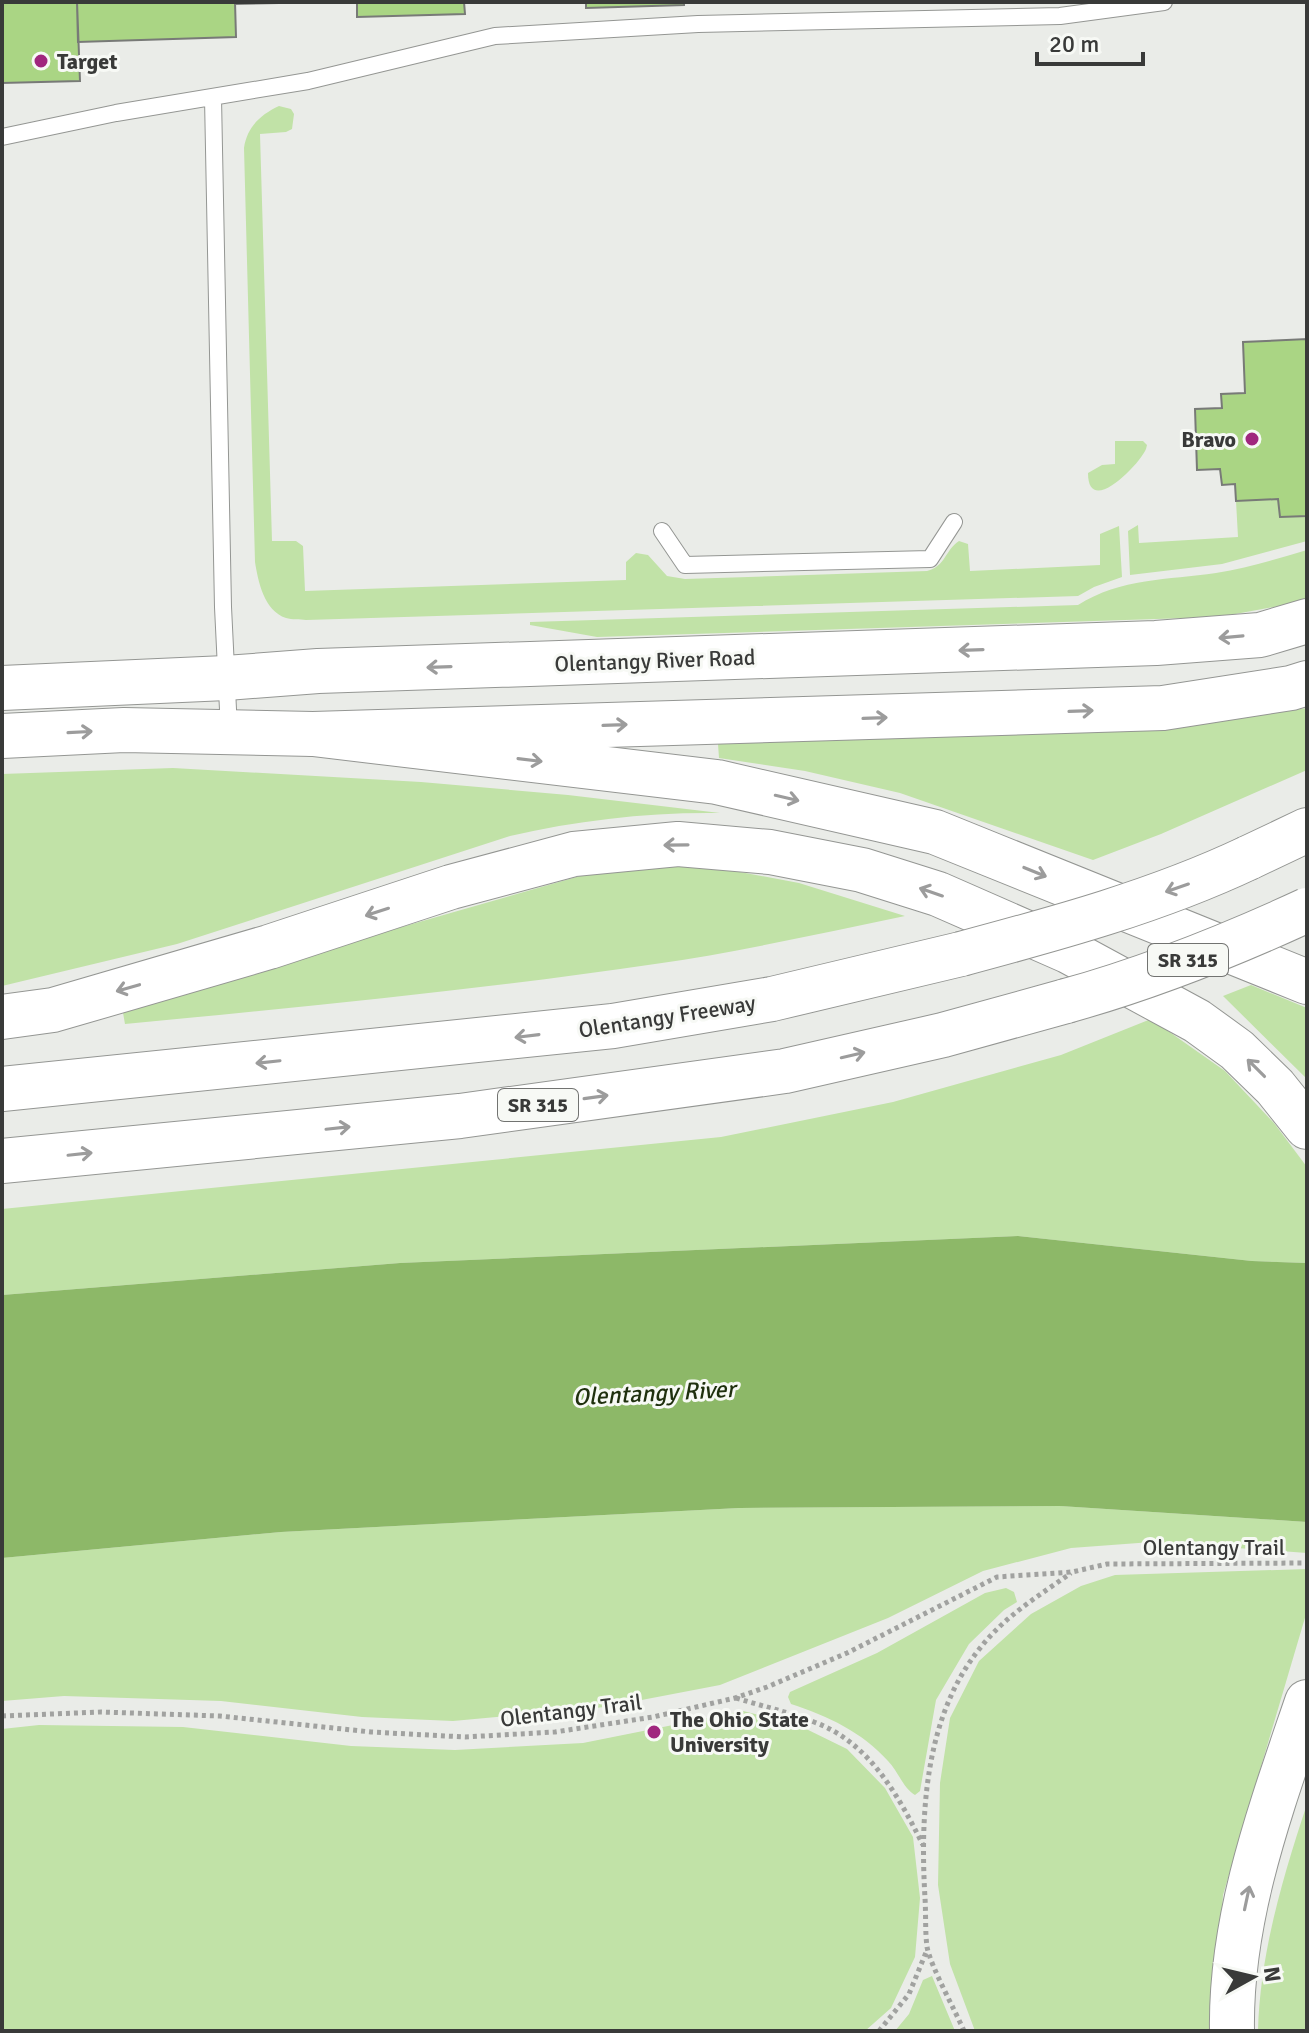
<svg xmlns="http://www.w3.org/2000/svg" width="1309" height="2033" font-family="Signika,sans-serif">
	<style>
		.green { fill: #c1e2a7 }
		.water { fill: #8db868 }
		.building { fill: #aad584; stroke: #787a77; stroke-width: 2 }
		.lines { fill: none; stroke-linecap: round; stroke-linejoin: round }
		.lane-casing { stroke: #949693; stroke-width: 18 }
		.secondary-casing { stroke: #949693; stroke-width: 46 }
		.highway-casing { stroke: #949693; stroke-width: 46 }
		.path { stroke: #a1a2a0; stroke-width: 5; stroke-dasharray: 4 4; stroke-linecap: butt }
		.lane { stroke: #fff; stroke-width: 16 }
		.secondary { stroke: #fff; stroke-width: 44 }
		.highway { stroke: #fff; stroke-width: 44 }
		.highway-bridge-casing { stroke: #949693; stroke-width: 46; stroke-linecap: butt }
		.highway-bridge { stroke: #fff; stroke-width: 44 }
		.oneway { stroke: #9c9c9c }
		.poi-dot { fill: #a0277e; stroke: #f7f9f5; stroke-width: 3 }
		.labels { text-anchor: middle; stroke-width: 6; stroke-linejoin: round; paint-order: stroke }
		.shield { fill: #f7f9f5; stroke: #727371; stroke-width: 2 }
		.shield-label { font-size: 20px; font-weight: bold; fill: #393a39 }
		.poi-label { font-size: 22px; font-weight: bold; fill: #393a39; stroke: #f7f9f5; text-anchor: start }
		.street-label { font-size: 22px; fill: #393a39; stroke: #f7f9f5 }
		.water-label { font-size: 24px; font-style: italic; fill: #1f300e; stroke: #f7f9f5 }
	</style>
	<rect width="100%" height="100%" fill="#eaece8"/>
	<path class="green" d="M 279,106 L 291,109 L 294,114 L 292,129 L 286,132 L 260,134 L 272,541 L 296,541 L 303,546 L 305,591 L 626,580 L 626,562 L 636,553 L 648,555 L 667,576 L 685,579 L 927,571 C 946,566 945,550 959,541 L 968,544 L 970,571 L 1100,565 L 1100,534 L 1119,526 L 1122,577 L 1094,587 L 1078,596 L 306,620 C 300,619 292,620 286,618 C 264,611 258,581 255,562 L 244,148 C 247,127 260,115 279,106 Z
		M 1115,441 L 1143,441 L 1147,445 L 1146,449 C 1140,464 1088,518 1088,473 L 1102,465 L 1115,464 Z
		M 1278,499 L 1280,517 L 1307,516 L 1307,541 L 1222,564 L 1130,575 L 1128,531 L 1138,525 L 1139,543 L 1238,537 L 1236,501 Z
		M 1307,550 L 1307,601 L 1219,617 L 597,637 L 530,625 L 530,622 L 1078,605 C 1121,578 1168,580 1216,573 C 1247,568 1277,559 1307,550 Z
		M 1307,708 L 1307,770 L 1161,834 L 1093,860 L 900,793 L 805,771 L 719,758 L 718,744 L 1205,724 Z
		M 173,768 L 421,782 L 568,795 L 720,813 C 649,812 579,820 510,836 L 177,944 L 2,986 L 2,774 Z
		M 659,865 L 713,867 L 799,883 L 905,916 C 822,933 739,952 655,964 C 479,990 302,1007 125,1024 L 122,1007 L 608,868 Z
		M 1251,985 L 1307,1008 L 1307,1079 L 1223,996 Z
		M 1151,1019 L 1225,1071 L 1274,1123 L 1307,1167 L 1307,1263 L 1252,1261 L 1018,1236 L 400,1263 L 2,1295 L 2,1209 L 721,1137 L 893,1102 L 1061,1055 Z
		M 1060,1506 L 1307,1522 L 1307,1553 L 1152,1542 L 1071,1548 L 983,1571 L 888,1618 L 720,1685 L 605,1707 L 453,1721 L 362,1717 L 221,1701 L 64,1696 L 2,1701 L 2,1558 L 281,1532 L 739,1508 Z
		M 1307,1569 L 1307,1611 L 1223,1895 L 1215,2031 L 975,2031 L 950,1964 L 938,1885 L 940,1783 L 950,1718 L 979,1661 L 1031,1614 L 1081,1586 L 1115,1575 Z
		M 1006,1588 L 1014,1592 L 1017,1602 L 1004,1610 L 969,1644 L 936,1700 L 920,1791 L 915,1795 C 903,1788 898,1771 888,1761 C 862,1732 828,1716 791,1704 L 788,1697 L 790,1692 L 877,1653 L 985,1593 Z
		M 743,1711 L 796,1724 L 847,1749 L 885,1788 L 913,1837 L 920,1898 L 915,1957 L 891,2008 L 865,2031 L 2,2031 L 2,1729 L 39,1725 L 183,1727 L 351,1746 L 455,1750 L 583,1743 Z
		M 1307,1804 L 1307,2031 L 1258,2031 C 1260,1953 1283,1877 1307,1804 Z
		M 932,1976 L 955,2031 L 895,2031 L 909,2014 L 923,1980 Z"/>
	<path class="water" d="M 1018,1236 L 1252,1261 L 1307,1263 L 1307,1522 L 1060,1506 L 739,1508 L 281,1532 L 2,1558 L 2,1295 L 400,1263 Z"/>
	<path class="building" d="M 2,2 L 77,2 L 80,81 L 2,83 Z
		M 77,2 L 235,2 L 236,37 L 78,42 Z
		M 235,2 L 278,2 L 278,3 L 235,4 Z
		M 357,2 L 464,2 L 465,14 L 357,17 Z
		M 586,2 L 684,2 L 684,5 L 586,8 Z
		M 1307,339 L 1307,516 L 1280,517 L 1278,499 L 1236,501 L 1235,484 L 1222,485 L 1220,469 L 1197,470 L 1195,409 L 1222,408 L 1221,394 L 1245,393 L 1243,342 Z"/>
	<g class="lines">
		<defs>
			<path id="lane" d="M 213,98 L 223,607 L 229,730
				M 2,137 L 116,113 L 308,81 L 495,36 L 698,24 L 1060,16 L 1164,2
				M 662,531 L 685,565 L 930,559 L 954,522"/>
			<path id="secondary" d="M 2,688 L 226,678 L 318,671 L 1156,643 L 1260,635 L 1307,621
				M 2,736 L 124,730 L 313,734 L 1163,708 L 1291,688 L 1307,683"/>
			<path id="highway" d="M 313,734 L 717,782 L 935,832 L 1307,982
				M 1248,858 L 1307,830
				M 2,1017 L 53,1010 L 269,947 L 451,887 L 574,854 L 678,844 L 770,852 L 862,870 L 938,894 L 1068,951 L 1197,1021 L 1237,1050 L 1275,1087 L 1307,1127
				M 2,1089 L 613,1026 L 772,999 L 961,954
				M 2,1161 L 460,1116 L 785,1071 L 943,1035 L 1066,1001
				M 1232,2031 C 1230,1917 1271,1808 1307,1702"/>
		</defs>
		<use href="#lane" class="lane-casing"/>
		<use href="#secondary" class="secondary-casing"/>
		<use href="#highway" class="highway-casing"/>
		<path class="path" d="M 736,1698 C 762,1706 788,1712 814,1722 C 869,1742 898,1795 923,1845
			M 2,1716 L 101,1712 L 220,1716 L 371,1732 L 465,1737 L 555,1732 L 653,1717 L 735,1698 L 767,1687 L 847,1653 L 997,1577 L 1072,1572 L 1107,1564 L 1307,1563
			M 879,2031 L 909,1994 L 927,1950
			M 964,2031 C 955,2010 931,1967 927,1947 C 925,1931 926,1914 925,1898 C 920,1813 925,1715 981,1647 C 1005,1616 1040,1595 1071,1573"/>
		<use href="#lane" class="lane"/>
		<use href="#secondary" class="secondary"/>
		<use href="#highway" class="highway"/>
		<defs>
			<path id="highway-bridge" d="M 961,954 C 1058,928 1157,901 1248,858
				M 1066,1001 C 1149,978 1229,946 1307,910"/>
		</defs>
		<use href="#highway-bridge" class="highway-bridge-casing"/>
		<use href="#highway-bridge" class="highway-bridge"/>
	</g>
	<defs><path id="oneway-shaft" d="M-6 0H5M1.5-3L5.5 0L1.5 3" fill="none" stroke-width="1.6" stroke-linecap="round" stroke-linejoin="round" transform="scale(2)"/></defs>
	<g class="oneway">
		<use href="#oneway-shaft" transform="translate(1231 637) rotate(175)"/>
		<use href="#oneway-shaft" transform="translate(971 650) rotate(178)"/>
		<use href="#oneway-shaft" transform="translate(439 667) rotate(178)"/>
		<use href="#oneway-shaft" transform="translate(1081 711) rotate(-2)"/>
		<use href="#oneway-shaft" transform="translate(875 718) rotate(-2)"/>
		<use href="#oneway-shaft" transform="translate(615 725) rotate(-2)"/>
		<use href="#oneway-shaft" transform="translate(80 732) rotate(-3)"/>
		<use href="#oneway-shaft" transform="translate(530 760) rotate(7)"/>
		<use href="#oneway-shaft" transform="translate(787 798) rotate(13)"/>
		<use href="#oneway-shaft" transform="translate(676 845) rotate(179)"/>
		<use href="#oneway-shaft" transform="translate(1035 872) rotate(22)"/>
		<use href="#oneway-shaft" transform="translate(1177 888) rotate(161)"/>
		<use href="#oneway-shaft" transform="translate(931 892) rotate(-161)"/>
		<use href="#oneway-shaft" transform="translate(377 912) rotate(162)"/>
		<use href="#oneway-shaft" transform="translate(128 988) rotate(164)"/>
		<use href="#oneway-shaft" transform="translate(527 1036) rotate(173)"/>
		<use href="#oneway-shaft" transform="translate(853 1055) rotate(-13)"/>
		<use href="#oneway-shaft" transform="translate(268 1062) rotate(174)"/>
		<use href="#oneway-shaft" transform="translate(1256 1068) rotate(-135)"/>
		<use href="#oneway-shaft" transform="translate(596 1097) rotate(-8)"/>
		<use href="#oneway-shaft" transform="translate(338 1128) rotate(-6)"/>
		<use href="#oneway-shaft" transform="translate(80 1154) rotate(-6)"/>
		<use href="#oneway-shaft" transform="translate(1247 1898) rotate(-78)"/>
	</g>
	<g class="poi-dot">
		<circle cx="41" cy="61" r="8"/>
		<circle cx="1252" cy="439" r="8"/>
		<circle cx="654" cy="1732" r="8"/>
	</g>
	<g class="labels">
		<g class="shield">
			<rect x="1148" y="944" width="80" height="32" rx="6"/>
			<rect x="498" y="1089" width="80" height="32" rx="6"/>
		</g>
		<g class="shield-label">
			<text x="1188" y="967">SR 315</text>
			<text x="538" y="1112">SR 315</text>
		</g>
		<g class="poi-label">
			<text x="57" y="69">Target</text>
			<text x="1236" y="447" text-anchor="end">Bravo</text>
			<text x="670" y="1727">The Ohio State<tspan x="670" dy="25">University</tspan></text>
		</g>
		<g class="street-label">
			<text transform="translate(655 660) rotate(-2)" y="8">Olentangy River Road</text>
			<text transform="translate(667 1016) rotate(-9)" y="8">Olentangy Freeway</text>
			<text x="1214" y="1555">Olentangy Trail</text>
			<text transform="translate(571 1710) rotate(-7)" y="8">Olentangy Trail</text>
		</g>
		<g class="water-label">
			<text transform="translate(654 1393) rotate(-3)" y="8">Olentangy River</text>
		</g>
	</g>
	<rect width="1309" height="2033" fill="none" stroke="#393a39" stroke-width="8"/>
	<g transform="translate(1253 1977) rotate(82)" stroke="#f7f9f5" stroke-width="6" paint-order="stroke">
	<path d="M0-6L14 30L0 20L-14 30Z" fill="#393a39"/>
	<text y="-12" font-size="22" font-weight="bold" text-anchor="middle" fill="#393a39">N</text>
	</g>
	<path d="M1037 52v12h106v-12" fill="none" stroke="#393a39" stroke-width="4"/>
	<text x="1049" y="52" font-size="24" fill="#393a39" stroke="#f7f9f5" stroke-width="6" paint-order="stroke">20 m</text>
</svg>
